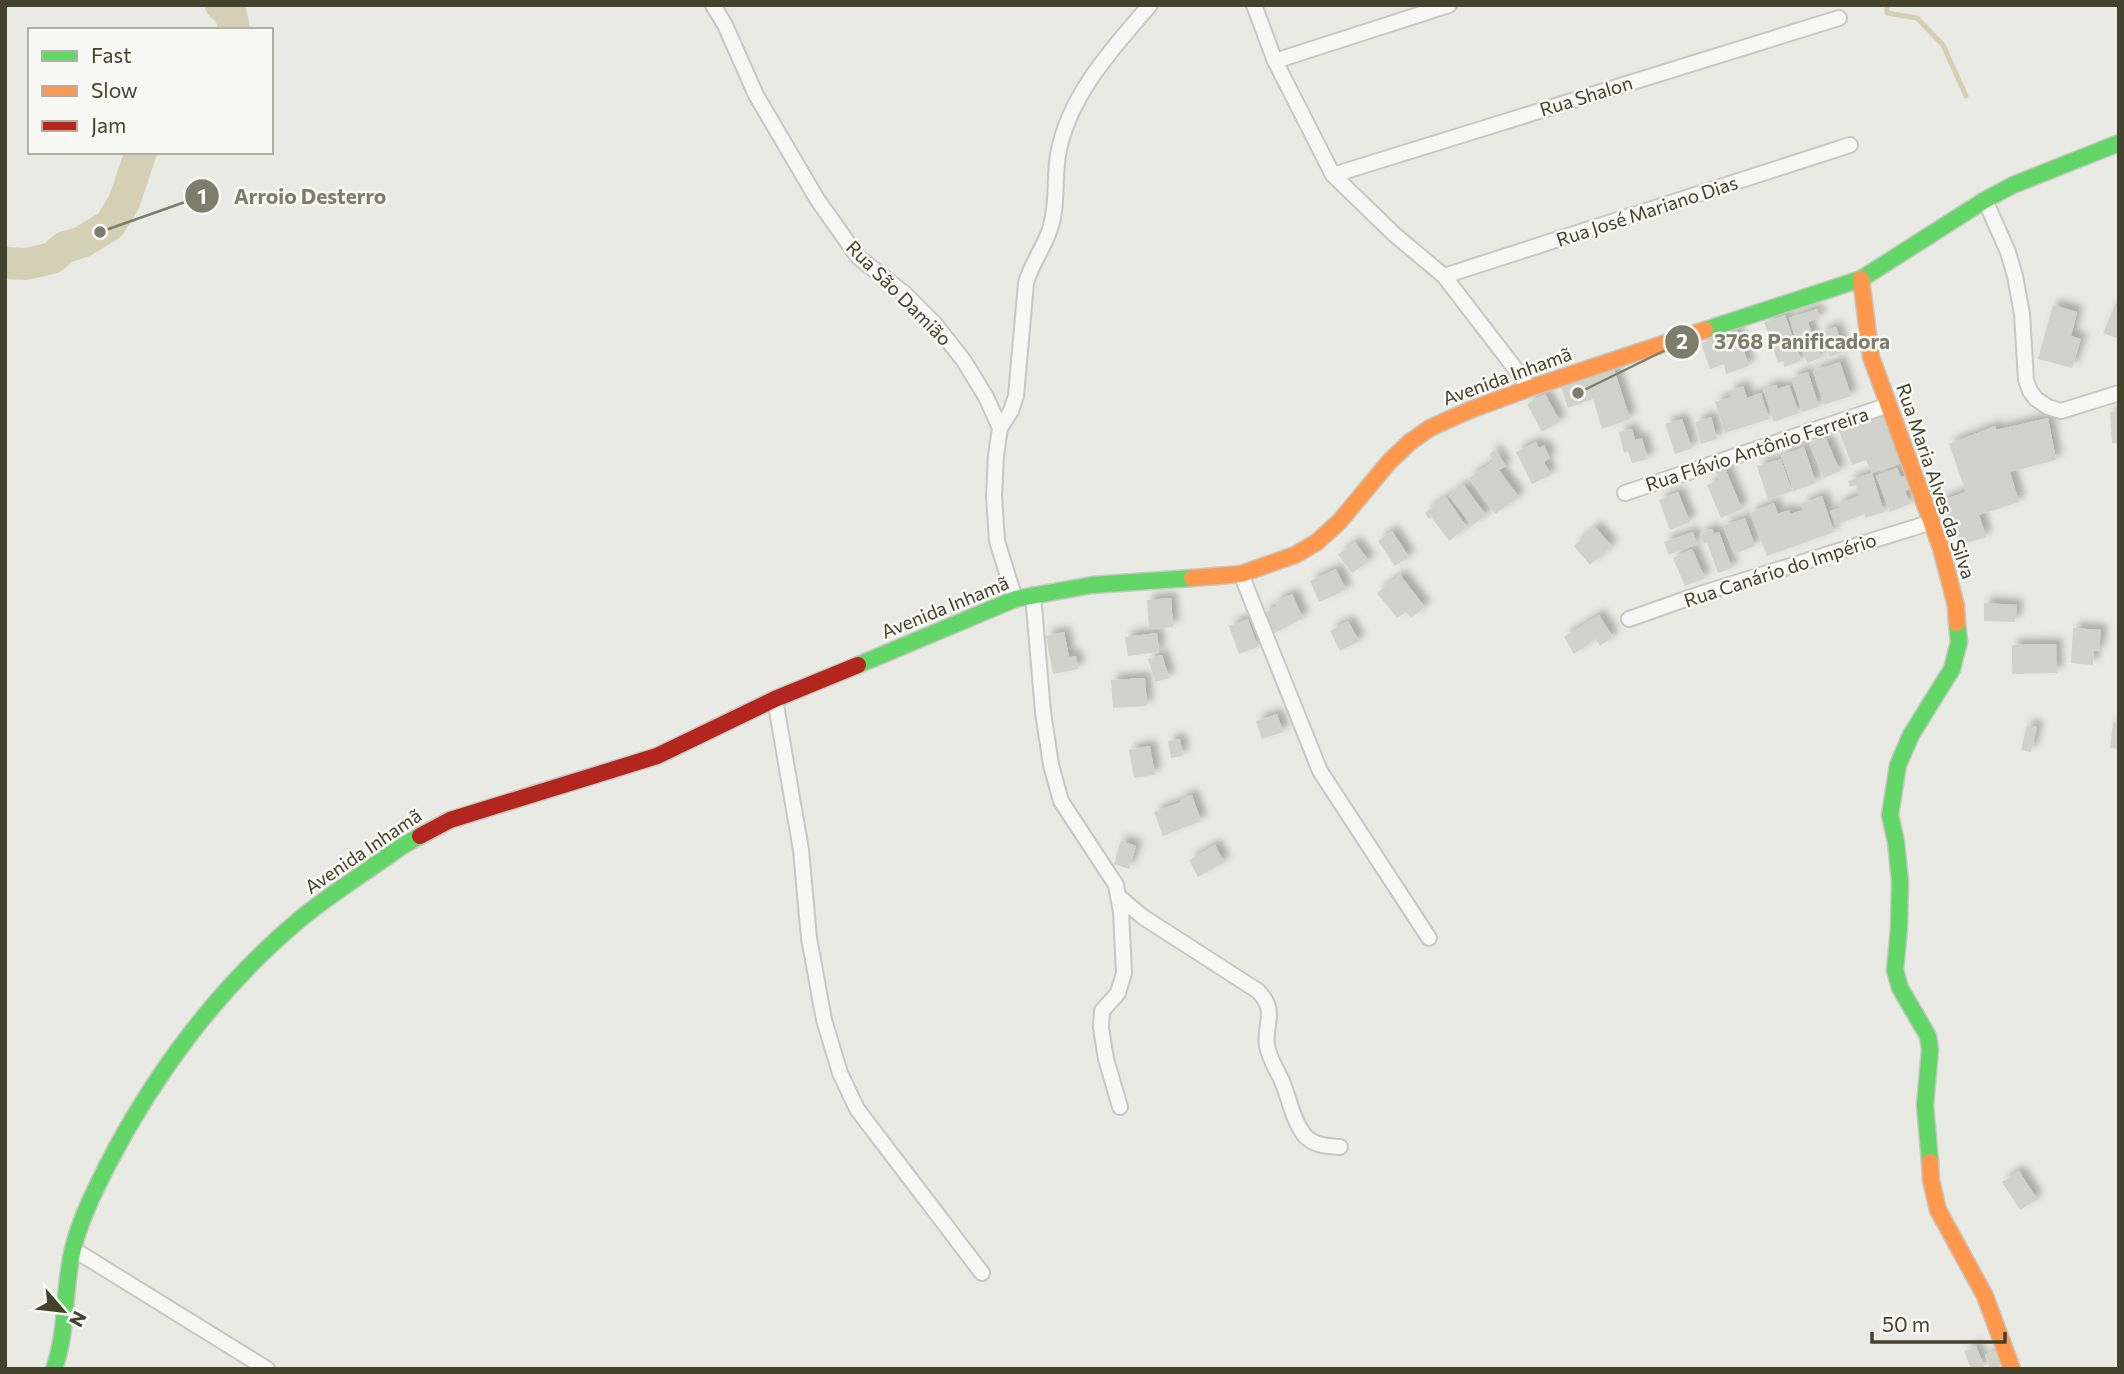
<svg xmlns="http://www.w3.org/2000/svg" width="2124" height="1374" font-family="Commissioner,sans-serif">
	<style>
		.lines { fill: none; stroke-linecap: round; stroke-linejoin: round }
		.stream { stroke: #d4cfb5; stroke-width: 5 }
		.river { stroke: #d4cfb5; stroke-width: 32 }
		.building { fill: #d2d2cd; filter: url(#shadow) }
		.street-casing { stroke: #c8c8c3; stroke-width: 18 }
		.fast-casing { stroke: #c8c8c3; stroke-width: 19 }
		.slow-casing { stroke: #c8c8c3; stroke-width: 19 }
		.jam-casing { stroke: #c8c8c3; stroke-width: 19 }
		.street { stroke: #f7f7f5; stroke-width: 14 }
		.fast { stroke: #63d668; stroke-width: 16 }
		.slow { stroke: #ff974d; stroke-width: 16 }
		.jam { stroke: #b3261e; stroke-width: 16 }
		.labels { text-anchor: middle; stroke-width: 5; stroke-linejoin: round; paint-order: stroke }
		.street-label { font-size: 19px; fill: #43422c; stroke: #f8f8f4 }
		.leader { fill: none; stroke: #7d7d6d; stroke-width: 2.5 }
		.callout-dot { fill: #7d7d6d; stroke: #f8f8f4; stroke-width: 2.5 }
		.mark-label { font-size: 21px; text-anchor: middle; font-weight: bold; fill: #fff }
		.callout-label { font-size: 21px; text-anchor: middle; font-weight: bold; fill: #7d7d6d; stroke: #f8f8f4; stroke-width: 5; stroke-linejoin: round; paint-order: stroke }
	</style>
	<defs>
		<filter id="shadow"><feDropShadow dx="6" dy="-6" stdDeviation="3.5" flood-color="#0004"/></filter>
	</defs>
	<rect width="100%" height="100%" fill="#eaeae5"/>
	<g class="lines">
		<path class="stream" d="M 1887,5 L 1887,13 L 1917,18 L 1943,45 L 1966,96"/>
		<path class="river" d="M 221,5 L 231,14 L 234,30
			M 5,263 L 26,264 L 52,258 L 65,247 L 82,242 L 110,225 L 124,202 L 141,152"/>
	</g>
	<path class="building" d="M 2116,303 L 2119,304 L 2119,339 L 2103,333 Z
		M 2053,305 L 2077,312 L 2071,336 L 2081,339 L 2072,368 L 2038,359 Z
		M 1817,309 L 1820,318 L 1808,322 L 1815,344 L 1799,349 L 1789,318 Z
		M 1785,315 L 1801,361 L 1784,367 L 1783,361 L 1778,363 L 1764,322 Z
		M 1836,327 L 1844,352 L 1830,357 L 1821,332 Z
		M 1737,331 L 1749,366 L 1726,374 L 1724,364 L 1710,369 L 1701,343 Z
		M 1817,346 L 1821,358 L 1807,363 L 1803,351 Z
		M 1840,362 L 1851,396 L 1824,405 L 1813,371 Z
		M 1614,369 L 1630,419 L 1602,429 L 1593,399 L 1568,408 L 1561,387 Z
		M 1808,372 L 1819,407 L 1802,412 L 1791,378 Z
		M 1776,385 L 1778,389 L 1789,385 L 1799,413 L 1774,422 L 1763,390 Z
		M 1743,386 L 1747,398 L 1761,393 L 1769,419 L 1725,433 L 1715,402 L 1731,397 L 1729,391 Z
		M 1545,394 L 1560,421 L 1542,432 L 1527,404 Z
		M 2119,411 L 2119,443 L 2112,443 L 2110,412 Z
		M 1883,415 L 1901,463 L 1872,473 L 1884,512 L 1866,518 L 1865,514 L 1835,525 L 1830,511 L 1840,508 L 1838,504 L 1859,496 L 1856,485 L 1850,487 L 1848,481 L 1872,473 L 1866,460 L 1852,465 L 1839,431 Z
		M 1711,417 L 1717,439 L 1701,444 L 1695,422 Z
		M 2048,418 L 2056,460 L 2010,472 L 2019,502 L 1979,515 L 1986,537 L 1960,545 L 1956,531 L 1953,532 L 1951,524 L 1947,525 L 1939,501 L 1966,492 L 1949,444 L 1995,426 L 1996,430 Z
		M 1682,419 L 1692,448 L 1675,454 L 1665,424 Z
		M 1632,429 L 1635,440 L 1642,438 L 1648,459 L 1632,463 L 1628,451 L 1624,453 L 1619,432 Z
		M 1826,438 L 1840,471 L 1824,478 L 1810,445 Z
		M 1536,442 L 1539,448 L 1544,445 L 1550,458 L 1544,462 L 1551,475 L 1532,484 L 1516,452 Z
		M 1804,447 L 1816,483 L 1794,491 L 1781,456 Z
		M 1495,450 L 1506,466 L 1499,470 L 1519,497 L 1495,514 L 1469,478 L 1494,461 L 1489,454 Z
		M 1781,459 L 1792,491 L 1768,499 L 1757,466 Z
		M 1724,466 L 1742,509 L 1721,518 L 1707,485 L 1719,480 L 1715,470 Z
		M 1897,468 L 1901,477 L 1907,475 L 1912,488 L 1905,491 L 1910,504 L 1890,512 L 1876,476 Z
		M 1464,485 L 1486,515 L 1472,526 L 1449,496 Z
		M 1678,492 L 1690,522 L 1670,530 L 1659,500 Z
		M 1822,496 L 1834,532 L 1767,556 L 1750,513 L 1774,503 L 1778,514 L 1789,510 L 1790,514 L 1803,510 L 1802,504 Z
		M 1446,497 L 1467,527 L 1449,541 L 1431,517 L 1429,519 L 1425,513 Z
		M 1745,518 L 1755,546 L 1734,554 L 1723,526 Z
		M 1595,527 L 1612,546 L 1590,565 L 1574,546 Z
		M 1712,529 L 1714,534 L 1719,532 L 1732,568 L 1718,573 L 1707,543 L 1704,544 L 1700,534 Z
		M 1392,531 L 1409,557 L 1395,566 L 1378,541 Z
		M 1693,532 L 1697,544 L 1669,555 L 1664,542 Z
		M 1355,542 L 1369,561 L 1352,573 L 1338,555 Z
		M 1692,549 L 1705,578 L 1685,586 L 1673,558 Z
		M 1336,569 L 1346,590 L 1319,602 L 1310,581 Z
		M 1400,575 L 1425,607 L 1411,618 L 1406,612 L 1397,618 L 1377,593 Z
		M 1292,594 L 1303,618 L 1273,634 L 1263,613 L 1277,606 L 1275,602 Z
		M 1171,598 L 1173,627 L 1149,629 L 1147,600 Z
		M 1984,603 L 2017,605 L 2015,622 L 1984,621 Z
		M 1599,615 L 1613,637 L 1600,646 L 1596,639 L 1574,654 L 1564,637 Z
		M 1248,619 L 1258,647 L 1239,654 L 1229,626 Z
		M 1348,621 L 1359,641 L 1340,651 L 1330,631 Z
		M 2073,628 L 2101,630 L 2099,651 L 2094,651 L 2093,665 L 2071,663 Z
		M 1064,632 L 1069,657 L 1076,656 L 1078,669 L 1053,674 L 1046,636 Z
		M 1157,633 L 1159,652 L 1128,656 L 1125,637 Z
		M 2056,644 L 2057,673 L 2012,674 L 2012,645 Z
		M 1162,655 L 1169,678 L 1155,682 L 1148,659 Z
		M 1145,678 L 1147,706 L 1113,708 L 1111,680 Z
		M 1277,714 L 1283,732 L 1262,739 L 1256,721 Z
		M 2113,722 L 2119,723 L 2119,749 L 2110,748 Z
		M 2027,725 L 2037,727 L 2031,752 L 2021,750 Z
		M 1180,739 L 1183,756 L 1171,758 L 1168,741 Z
		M 1150,746 L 1155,775 L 1134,778 L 1129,750 Z
		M 1192,795 L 1201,821 L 1163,836 L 1154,812 L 1181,802 L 1180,799 Z
		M 1121,841 L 1136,846 L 1129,869 L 1114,864 Z
		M 1215,845 L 1224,862 L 1198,877 L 1189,860 Z
		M 2019,1171 L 2037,1199 L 2020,1210 L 2002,1182 Z
		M 1976,1346 L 1985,1369 L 1971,1369 L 1964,1351 Z
		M 2001,1349 L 2008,1369 L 1990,1369 L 1985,1355 Z"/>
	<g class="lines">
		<defs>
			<path id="street" d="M 713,5 L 725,25 L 756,95 L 817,199 L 858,257 L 904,293 L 935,324 L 964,361 L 986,397 L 1000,428 L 996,455 L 994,496 L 997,541 L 1015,599
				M 1254,5 L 1275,61 L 1333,175 L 1395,235 L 1444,276 L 1530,388
				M 1275,61 L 1449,5
				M 1333,175 L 1839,18
				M 1985,200 L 2008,252 L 2015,276 L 2022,314 L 2026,380 L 2030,391 L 2036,399 L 2048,407 L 2061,411 L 2119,393
				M 1444,276 L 1850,145
				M 1000,428 L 1011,411 L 1016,396 L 1026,283 C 1031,264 1044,248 1050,229 C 1058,205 1054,179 1058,155 C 1068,96 1113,48 1150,5
				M 1625,493 L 1889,405
				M 1241,574 L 1320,771 L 1429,938
				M 1033,595 L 1043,712 L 1051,765 L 1061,801 L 1116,885 L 1121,912 L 1124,973 L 1118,993 L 1102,1011 L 1101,1028 L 1106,1059 L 1120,1107
				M 1629,619 L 1700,594 L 1932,522
				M 775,699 L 801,850 L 809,938 L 824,1020 L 840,1073 L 857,1109 L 982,1273
				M 1118,896 L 1143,917 L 1258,991 C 1278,1012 1264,1022 1267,1046 C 1269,1058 1277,1070 1282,1081 C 1289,1098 1293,1121 1305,1136 C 1315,1146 1327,1146 1340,1147
				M 73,1249 L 267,1369"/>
			<path id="fast" d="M 1705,330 L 1861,279 L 1985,200 L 2013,185 L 2119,143
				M 858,665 L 1015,599 L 1092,585 L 1192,578
				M 1930,1162 L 1925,1105 L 1930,1050 L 1928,1036 L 1900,988 L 1895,970 L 1899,928 L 1900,881 L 1896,842 L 1890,815 L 1898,765 L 1911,735 L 1952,669 L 1959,642 L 1957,623
				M 54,1369 C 68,1330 63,1289 73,1249 C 80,1220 94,1192 107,1166 C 154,1074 219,987 299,920 C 331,893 368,871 402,846 L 420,836"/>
			<path id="slow" d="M 1861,279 L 1871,357 L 1941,548 L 1956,606 L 1957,623
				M 1192,578 L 1241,574 L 1295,555 L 1317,542 L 1340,521 L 1389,462 L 1410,442 L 1430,428 L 1470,410 L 1530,388 L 1705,330
				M 1930,1162 L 1931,1180 L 1938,1210 L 1985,1296 L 2012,1369"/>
			<path id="jam" d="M 420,836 L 450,820 L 657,756 L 775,699 L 858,665"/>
		</defs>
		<use href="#street" class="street-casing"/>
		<use href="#fast" class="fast-casing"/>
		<use href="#slow" class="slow-casing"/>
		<use href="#jam" class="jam-casing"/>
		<use href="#street" class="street"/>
		<use href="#fast" class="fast"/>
		<use href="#slow" class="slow"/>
		<use href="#jam" class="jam"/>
	</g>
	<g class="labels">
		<g class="street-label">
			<text transform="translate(1586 96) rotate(-17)" y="7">Rua Shalon</text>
			<text transform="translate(1647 211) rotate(-18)" y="7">Rua José Mariano Dias</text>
			<text transform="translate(899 293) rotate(45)" y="7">Rua São Damião</text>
			<text transform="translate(1507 376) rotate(-20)" y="7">Avenida Inhamã</text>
			<text transform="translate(1757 449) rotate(-18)" y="7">Rua Flávio Antônio Ferreira</text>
			<text transform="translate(1936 481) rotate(71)" y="7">Rua Maria Alves da Silva</text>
			<text transform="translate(1780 570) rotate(-18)" y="7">Rua Canário do Império</text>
			<text transform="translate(945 607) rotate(-22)" y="7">Avenida Inhamã</text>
			<text transform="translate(363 851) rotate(-34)" y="7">Avenida Inhamã</text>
		</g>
	</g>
	<path class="leader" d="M100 232L202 196M1578 393L1682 342"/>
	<g class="callout-dot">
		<circle cx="100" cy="232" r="7"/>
		<circle cx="1578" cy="393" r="7"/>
		<circle cx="202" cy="196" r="18"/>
		<circle cx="1682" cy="342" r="18"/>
	</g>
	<g class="mark-label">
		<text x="202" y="204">1</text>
		<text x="1682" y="349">2</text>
	</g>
	<g class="callout-label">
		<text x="310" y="204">Arroio Desterro</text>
		<text x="1802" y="349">3768 Panificadora</text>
	</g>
	<rect width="2124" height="1374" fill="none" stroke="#43422c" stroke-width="14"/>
	<rect x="28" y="28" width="245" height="126" fill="#f8f8f4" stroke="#b0afa4" stroke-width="2"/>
	<rect x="42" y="51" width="35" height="10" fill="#63d668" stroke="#b0afa4" stroke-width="2"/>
	<text x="91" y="63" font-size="21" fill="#43422c">Fast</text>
	<rect x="42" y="86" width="35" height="10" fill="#ff974d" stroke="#b0afa4" stroke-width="2"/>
	<text x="91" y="98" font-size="21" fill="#43422c">Slow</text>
	<rect x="42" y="121" width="35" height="10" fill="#b3261e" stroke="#b0afa4" stroke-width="2"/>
	<text x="91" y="133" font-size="21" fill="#43422c">Jam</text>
	<g transform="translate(63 1311) rotate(118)" stroke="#f8f8f4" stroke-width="5" paint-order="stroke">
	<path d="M0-5L12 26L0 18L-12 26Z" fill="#43422c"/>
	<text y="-10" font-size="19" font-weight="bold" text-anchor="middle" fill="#43422c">N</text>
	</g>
	<path d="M1872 1332v10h133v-10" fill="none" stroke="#43422c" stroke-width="3.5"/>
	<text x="1882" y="1332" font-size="21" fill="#43422c" stroke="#f8f8f4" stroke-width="5" paint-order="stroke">50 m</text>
</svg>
